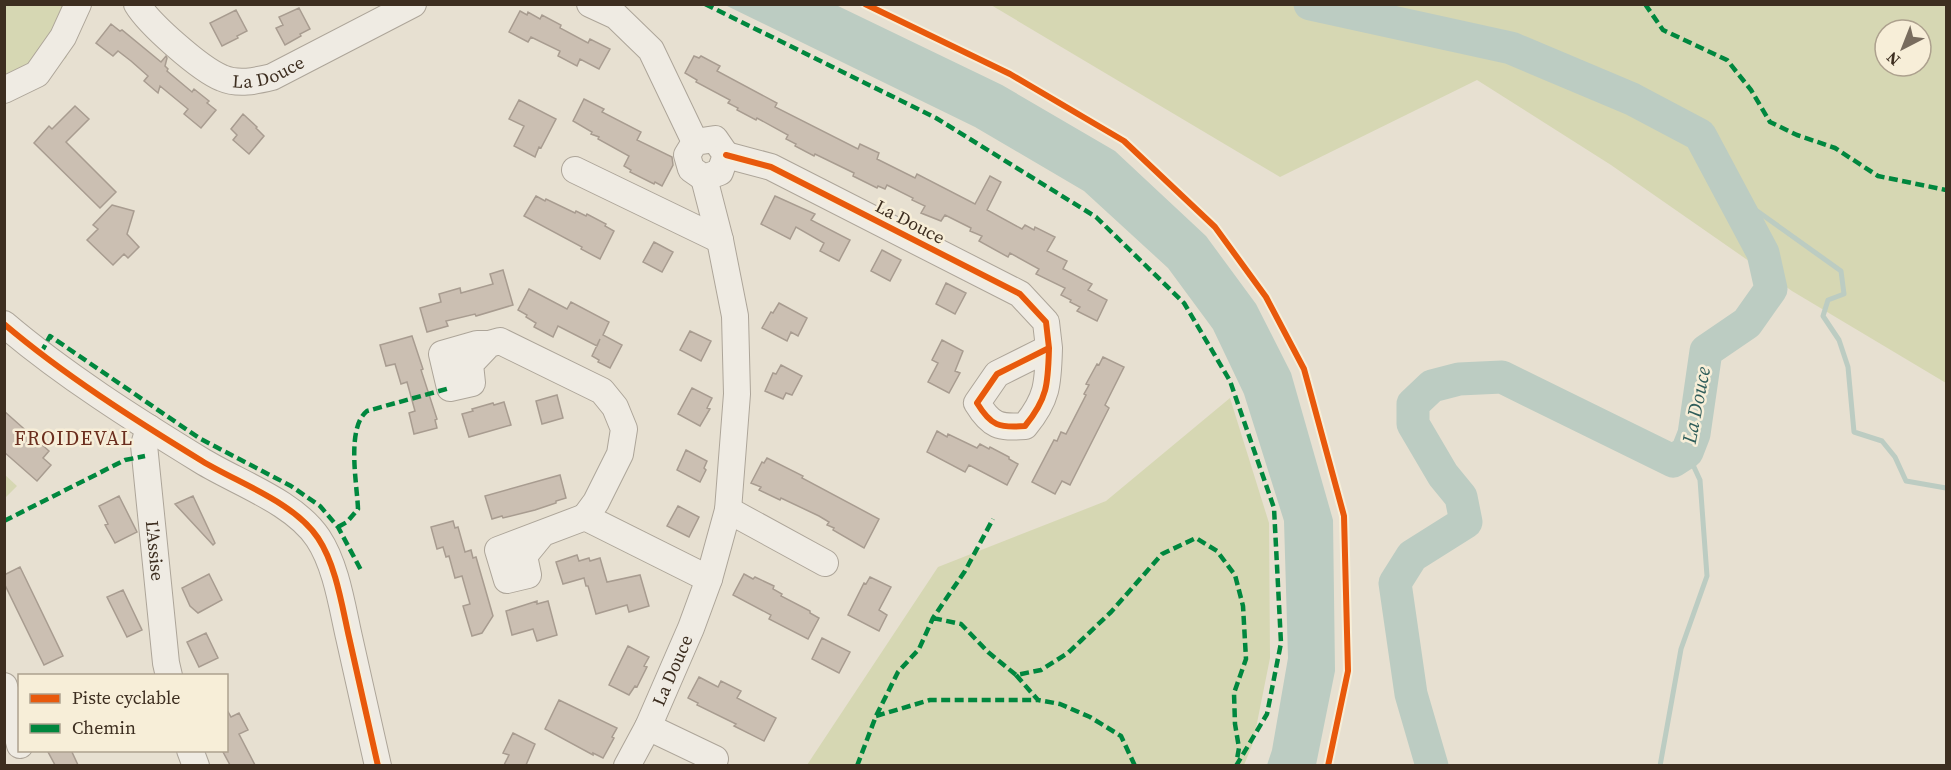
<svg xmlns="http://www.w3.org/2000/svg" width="1951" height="770" font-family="'Source Serif 4',serif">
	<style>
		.green { fill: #d6d7b3; fill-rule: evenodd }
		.water { fill: #bcccc2 }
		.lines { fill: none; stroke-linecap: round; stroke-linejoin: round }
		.stream { stroke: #bcccc2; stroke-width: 5 }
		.river { stroke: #bcccc2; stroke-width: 33 }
		.building { fill: #cbbfb2; stroke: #a89c90; stroke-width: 1.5 }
		.minor-casing { stroke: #ada599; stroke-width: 28 }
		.minor { stroke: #efebe3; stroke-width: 26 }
		.quiet { stroke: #00873e; stroke-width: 4.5; stroke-dasharray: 9 4.5; stroke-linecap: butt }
		.cycleway-casing { stroke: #f7eed8; stroke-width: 10 }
		.cycleway { stroke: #e8590c; stroke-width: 6 }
		.labels { text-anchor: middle; stroke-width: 5; stroke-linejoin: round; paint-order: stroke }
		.street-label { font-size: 18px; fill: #3d2e20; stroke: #f7eed8 }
		.water-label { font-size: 20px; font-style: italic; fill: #2f5d5a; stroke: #f7eed8 }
		.neighbourhood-label { font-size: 20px; letter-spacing: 1.5px; fill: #6b2e1e; stroke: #f7eed8 }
	</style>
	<rect width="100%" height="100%" fill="#e7e0d1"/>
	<path class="green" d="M 4,5 L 87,5 L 66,58 L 10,101 L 4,102 Z
		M 991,5 L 1946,5 L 1946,383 L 1792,291 L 1611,165 L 1477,80 L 1280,177 ZM 1885,30 L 1921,30 L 1921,66 L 1885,66 Z
		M 1230,398 L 1269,523 L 1270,658 L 1253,743 L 1244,765 L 807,765 L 938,567 L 1106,501 Z
		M 4,474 L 17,486 L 5,498 L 4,498 Z"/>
	<path class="water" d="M 725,5 L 836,5 L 1002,85 L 1115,151 L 1206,236 L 1256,304 L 1291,373 L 1333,520 L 1335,671 L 1316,765 L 1267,765 L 1272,750 L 1288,658 L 1284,521 L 1244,394 L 1213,329 L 1168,268 L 1084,191 L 975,127 Z"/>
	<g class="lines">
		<path class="stream" d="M 1729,191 L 1841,271 L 1844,294 L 1828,300 L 1823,316 L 1839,340 L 1848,367 L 1854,432 L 1882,441 L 1895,457 L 1906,481 L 1946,488
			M 1660,766 L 1681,649 L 1707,576 L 1700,480 L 1687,452"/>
		<path class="river" d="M 1310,4 L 1511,48 L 1632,99 L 1700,135 L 1763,253 L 1771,289 L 1747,323 L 1706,351 L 1694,434 L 1687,452 L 1673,461 L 1502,377 L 1459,379 L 1432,386 L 1413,404 L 1413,424 L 1443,475 L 1461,497 L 1466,522 L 1412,556 L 1395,583 L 1411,694 L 1432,766"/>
	</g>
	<path class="building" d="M 299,8 L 310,29 L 300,34 L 301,36 L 285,45 L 276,28 L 283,25 L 279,17 Z
		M 236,10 L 247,31 L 237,36 L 238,38 L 222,46 L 210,23 Z
		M 520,11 L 527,15 L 528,12 L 540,19 L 542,15 L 561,25 L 560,28 L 588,43 L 590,39 L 610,49 L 599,69 L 580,59 L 577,66 L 558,56 L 560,51 L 531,37 L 528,42 L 509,32 Z
		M 111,24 L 120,31 L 122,30 L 161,62 L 166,56 L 167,58 L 165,66 L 168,69 L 167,71 L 192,92 L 194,89 L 209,101 L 207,103 L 216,110 L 201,128 L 184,114 L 188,109 L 160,86 L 158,93 L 144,81 L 148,76 L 131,61 L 118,51 L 113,56 L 96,43 Z
		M 694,56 L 699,58 L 701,56 L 720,66 L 717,71 L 777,103 L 775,107 L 858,149 L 860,144 L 879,153 L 877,159 L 915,178 L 917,174 L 975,204 L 990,176 L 1001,182 L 987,210 L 1022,229 L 1025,225 L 1034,230 L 1035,227 L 1055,237 L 1047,251 L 1067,261 L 1063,269 L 1092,284 L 1088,290 L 1107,300 L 1097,321 L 1077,311 L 1080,307 L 1070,302 L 1071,300 L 1061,295 L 1065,288 L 1036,274 L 1039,269 L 1010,253 L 1008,257 L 979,241 L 982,236 L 970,231 L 971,228 L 945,215 L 941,221 L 921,213 L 925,206 L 912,200 L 913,198 L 887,185 L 885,189 L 878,186 L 877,188 L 853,176 L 854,173 L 815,154 L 814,156 L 795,146 L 796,144 L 786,139 L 788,135 L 757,118 L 756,120 L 737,110 L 738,108 L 728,103 L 730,100 L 696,82 L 697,80 L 685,73 Z
		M 584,99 L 604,109 L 602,112 L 641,132 L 637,140 L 672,157 L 673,165 L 662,186 L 655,182 L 654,184 L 630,172 L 631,170 L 624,166 L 629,156 L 598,139 L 599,137 L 591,134 L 592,132 L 573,121 Z
		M 519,100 L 556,119 L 541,148 L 539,147 L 535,157 L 514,146 L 524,126 L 509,119 Z
		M 75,106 L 89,119 L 66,142 L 116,192 L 100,208 L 34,143 L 49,126 L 52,129 Z
		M 243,114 L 257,127 L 256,128 L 264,136 L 249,154 L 233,140 L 237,135 L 231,129 Z
		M 536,196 L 545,201 L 546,199 L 575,213 L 576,211 L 586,216 L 587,214 L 606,224 L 605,226 L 614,231 L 600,259 L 581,249 L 582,247 L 524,216 Z
		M 775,196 L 815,214 L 811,220 L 850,240 L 839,261 L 820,251 L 824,243 L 796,227 L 790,239 L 761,224 Z
		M 112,205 L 134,211 L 127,234 L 139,247 L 128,258 L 124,254 L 113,265 L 87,240 L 98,229 L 93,225 Z
		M 654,242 L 673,252 L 662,272 L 643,262 Z
		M 882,250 L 901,260 L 890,281 L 871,271 Z
		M 503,270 L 513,305 L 476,316 L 475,314 L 446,321 L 448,326 L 427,332 L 420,308 L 441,302 L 439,294 L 460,288 L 461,293 L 493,284 L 490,274 Z
		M 946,283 L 966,293 L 955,314 L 936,304 Z
		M 529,289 L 567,309 L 571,302 L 609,322 L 603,335 L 622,345 L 610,368 L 598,362 L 599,360 L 592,356 L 600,339 L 597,346 L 558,326 L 553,337 L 534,327 L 536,323 L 526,317 L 527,315 L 518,310 Z
		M 779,303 L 807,318 L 798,336 L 791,332 L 787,341 L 762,328 L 771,312 L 773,313 Z
		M 690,331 L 711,341 L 701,361 L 680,350 Z
		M 412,336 L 423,369 L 421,370 L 437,419 L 435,420 L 437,428 L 414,434 L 409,413 L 415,411 L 407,382 L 401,384 L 395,364 L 386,366 L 380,345 Z
		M 942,340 L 963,351 L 955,371 L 960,373 L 949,393 L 928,382 L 938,363 L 932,360 Z
		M 1103,357 L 1124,367 L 1105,405 L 1109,408 L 1070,485 L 1062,481 L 1055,494 L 1032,482 L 1054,440 L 1057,441 L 1061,432 L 1066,434 L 1086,395 L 1084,394 L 1089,385 L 1086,384 L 1097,364 L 1099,365 Z
		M 781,365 L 802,376 L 792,395 L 786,393 L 783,399 L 765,391 L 773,373 L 776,374 Z
		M 692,388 L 712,398 L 707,408 L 710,409 L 700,426 L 678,414 Z
		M 557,395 L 563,418 L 542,424 L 536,401 Z
		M 504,402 L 511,425 L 469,437 L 462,414 L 473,411 L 472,409 L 493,403 L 494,405 Z
		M 4,411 L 49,451 L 43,458 L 51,465 L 37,481 L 4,452 Z
		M 937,431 L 947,437 L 948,434 L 977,448 L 980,444 L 989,449 L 990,447 L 1009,457 L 1009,459 L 1018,464 L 1007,485 L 969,465 L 965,472 L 927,452 Z
		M 686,450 L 707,461 L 704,468 L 706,470 L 700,482 L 677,470 Z
		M 767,458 L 803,476 L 802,478 L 879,519 L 864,548 L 833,530 L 834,528 L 827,525 L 829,522 L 819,516 L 781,498 L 780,500 L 759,490 L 761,487 L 751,483 L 762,462 L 764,463 Z
		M 560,475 L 566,498 L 556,501 L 556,503 L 535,510 L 503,518 L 502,516 L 492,519 L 485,496 Z
		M 119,496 L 137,532 L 115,543 L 105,525 L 108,524 L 99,506 Z
		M 193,496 L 215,543 L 213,545 L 175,504 Z
		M 678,506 L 699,517 L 689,537 L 667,526 Z
		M 453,521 L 455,528 L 458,527 L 465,552 L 471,550 L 473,558 L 476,557 L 493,616 L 482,633 L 472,636 L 463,606 L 470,604 L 462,576 L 455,578 L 449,556 L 446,557 L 443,547 L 437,549 L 431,527 Z
		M 577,555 L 579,561 L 589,558 L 590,561 L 600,558 L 607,582 L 640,575 L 649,606 L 629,612 L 627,605 L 596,614 L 588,586 L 586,586 L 584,578 L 563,584 L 556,562 Z
		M 20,567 L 63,656 L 44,665 L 4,583 L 4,575 Z
		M 209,574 L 222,600 L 198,613 L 190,606 L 182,588 Z
		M 744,574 L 753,579 L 755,577 L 774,586 L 773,589 L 782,594 L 781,596 L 810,611 L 810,613 L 819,618 L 808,639 L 769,619 L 771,615 L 733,595 Z
		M 870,577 L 891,587 L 879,610 L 887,615 L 879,631 L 848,615 L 864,583 L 866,584 Z
		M 123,590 L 142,630 L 127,637 L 107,597 Z
		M 537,601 L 537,604 L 548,601 L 557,635 L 537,641 L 533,629 L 512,635 L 506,611 Z
		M 206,633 L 218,658 L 199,667 L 187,642 Z
		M 822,638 L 850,652 L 839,673 L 812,659 Z
		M 628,646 L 649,657 L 644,666 L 647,667 L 637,687 L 635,686 L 629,695 L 609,685 Z
		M 699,677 L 718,687 L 721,681 L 741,691 L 737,698 L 776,718 L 764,741 L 734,726 L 736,724 L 697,705 L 698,703 L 688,698 Z
		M 559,700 L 617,728 L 612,737 L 614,738 L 603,758 L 593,753 L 593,755 L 545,729 Z
		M 226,708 L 231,717 L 239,713 L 248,730 L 239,734 L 255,765 L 230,765 L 222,750 L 226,750 Z
		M 513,733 L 535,744 L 526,765 L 504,765 L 509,755 L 503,753 Z
		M 47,750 L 71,750 L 78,765 L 55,765 Z"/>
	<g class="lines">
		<defs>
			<g id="minor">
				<path id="s1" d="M 137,4 C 149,24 200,69 222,78 C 238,85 256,81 272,77 L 413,4"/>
				<path d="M 590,4 L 616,16 L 651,50 L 695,142"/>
				<path d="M 4,90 L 37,74 L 63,37 L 78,4"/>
				<path d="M 715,139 L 726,155 L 720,172 L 704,178 L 691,169 L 687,155 L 695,142 Z"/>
				<path d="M 726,155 L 771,167 L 1020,294 L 1046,322 L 1049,348 L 997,374 L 977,403 C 991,426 999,428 1025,426 C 1048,398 1048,383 1049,348"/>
				<path d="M 575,170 L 720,240"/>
				<path d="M 4,324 C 64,375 135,420 202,461 C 238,483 294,502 318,538 C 336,565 342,606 349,637 C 359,680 368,723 378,766"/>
				<path d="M 489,344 L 470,364 L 472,383 L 450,388 L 442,354 L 477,344 L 489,344 L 500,341 L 602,391 L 615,407 L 624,429 L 620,454 L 596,502 L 585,517"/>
				<path id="s2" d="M 149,428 L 144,445 L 166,663 L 169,676"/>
				<path d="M 728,510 L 825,563"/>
				<path d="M 542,534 L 524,556 L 528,575 L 507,580 L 498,550 L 585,517 L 709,579"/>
				<path d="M 4,686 L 20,745"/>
				<path d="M 648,727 L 715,759"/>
				<path d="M 190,750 L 196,766"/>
				<path id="s3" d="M 627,766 L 648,727 L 691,628 L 709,579 L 728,510 L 737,394 L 735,316 L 720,240 L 704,178"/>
			</g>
		</defs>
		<use href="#minor" class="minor-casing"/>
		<use href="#minor" class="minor"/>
		<path class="quiet" d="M 705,4 L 936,118 L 1096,217 L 1184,303 L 1230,381 L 1274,508 L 1281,643 L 1267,714 L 1236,766
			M 1645,4 L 1663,30 L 1727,60 L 1751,90 L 1770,122 L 1797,135 L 1835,148 L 1878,176 L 1946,190
			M 41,353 L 50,336 L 199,438 L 291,486 L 320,506 L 338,527 L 362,572
			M 4,521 L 125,460 L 145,456
			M 338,527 L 347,522 L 358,509 C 357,483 346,428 367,411 L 450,388
			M 933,618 L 961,624 L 988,652 L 1016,675 L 1041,670 L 1068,653 L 1111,612 L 1162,554 L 1196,538 L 1217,551 L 1235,575 L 1243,606 L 1246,659 L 1234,693 L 1235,724 L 1239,748 L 1237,759
			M 1016,675 L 1038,700 L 1060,704 L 1090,717 L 1121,736 L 1135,766
			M 876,716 L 930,700 L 1038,700
			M 857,766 L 876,716 L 898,672 L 919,649 L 933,618 L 965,571 L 993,519"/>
		<defs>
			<path id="cycleway" d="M 865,4 L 1010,74 L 1124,141 L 1215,227 L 1266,297 L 1304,369 L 1344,516 L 1348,671 L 1328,766
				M 726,155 L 771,167 L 1020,294 L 1046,322 L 1049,348 L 997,374 L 977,403 C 991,426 999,428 1025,426 C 1048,398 1048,383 1049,348
				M 4,324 C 64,375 135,420 202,461 C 238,483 294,502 318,538 C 336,565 342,606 349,637 C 359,680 368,723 378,766"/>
		</defs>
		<use href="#cycleway" class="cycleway-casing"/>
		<use href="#cycleway" class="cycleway"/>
	</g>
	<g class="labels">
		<g class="street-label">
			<text dy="6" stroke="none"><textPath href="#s1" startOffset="162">La Douce</textPath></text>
			<text transform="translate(910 222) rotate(27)" y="6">La Douce</text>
			<text dy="6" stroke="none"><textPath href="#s2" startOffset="124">L'Assise</textPath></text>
			<text dy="6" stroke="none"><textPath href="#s3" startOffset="106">La Douce</textPath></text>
		</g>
		<g class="water-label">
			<text transform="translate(1696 405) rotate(-79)" y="7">La Douce</text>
		</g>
		<g class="neighbourhood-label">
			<text x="74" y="445">FROIDEVAL</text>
		</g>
	</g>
	<rect width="1951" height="770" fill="none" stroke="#3d2e20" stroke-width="12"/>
	<rect x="18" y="674" width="210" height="78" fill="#f7eed8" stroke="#ada18e" stroke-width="1.5"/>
	<rect x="30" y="694" width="30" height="9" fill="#e8590c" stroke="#ada18e" stroke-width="1.5"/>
	<text x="72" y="704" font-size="18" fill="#3d2e20">Piste cyclable</text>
	<rect x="30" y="724" width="30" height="9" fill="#00873e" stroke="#ada18e" stroke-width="1.5"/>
	<text x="72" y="734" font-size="18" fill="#3d2e20">Chemin</text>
	<g transform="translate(1903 48) rotate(222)"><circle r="28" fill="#f7eed8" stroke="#ada18e" stroke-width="1.5"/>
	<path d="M0-4.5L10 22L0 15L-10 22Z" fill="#786c5e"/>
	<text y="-9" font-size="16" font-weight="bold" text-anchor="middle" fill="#3d2e20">N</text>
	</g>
</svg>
